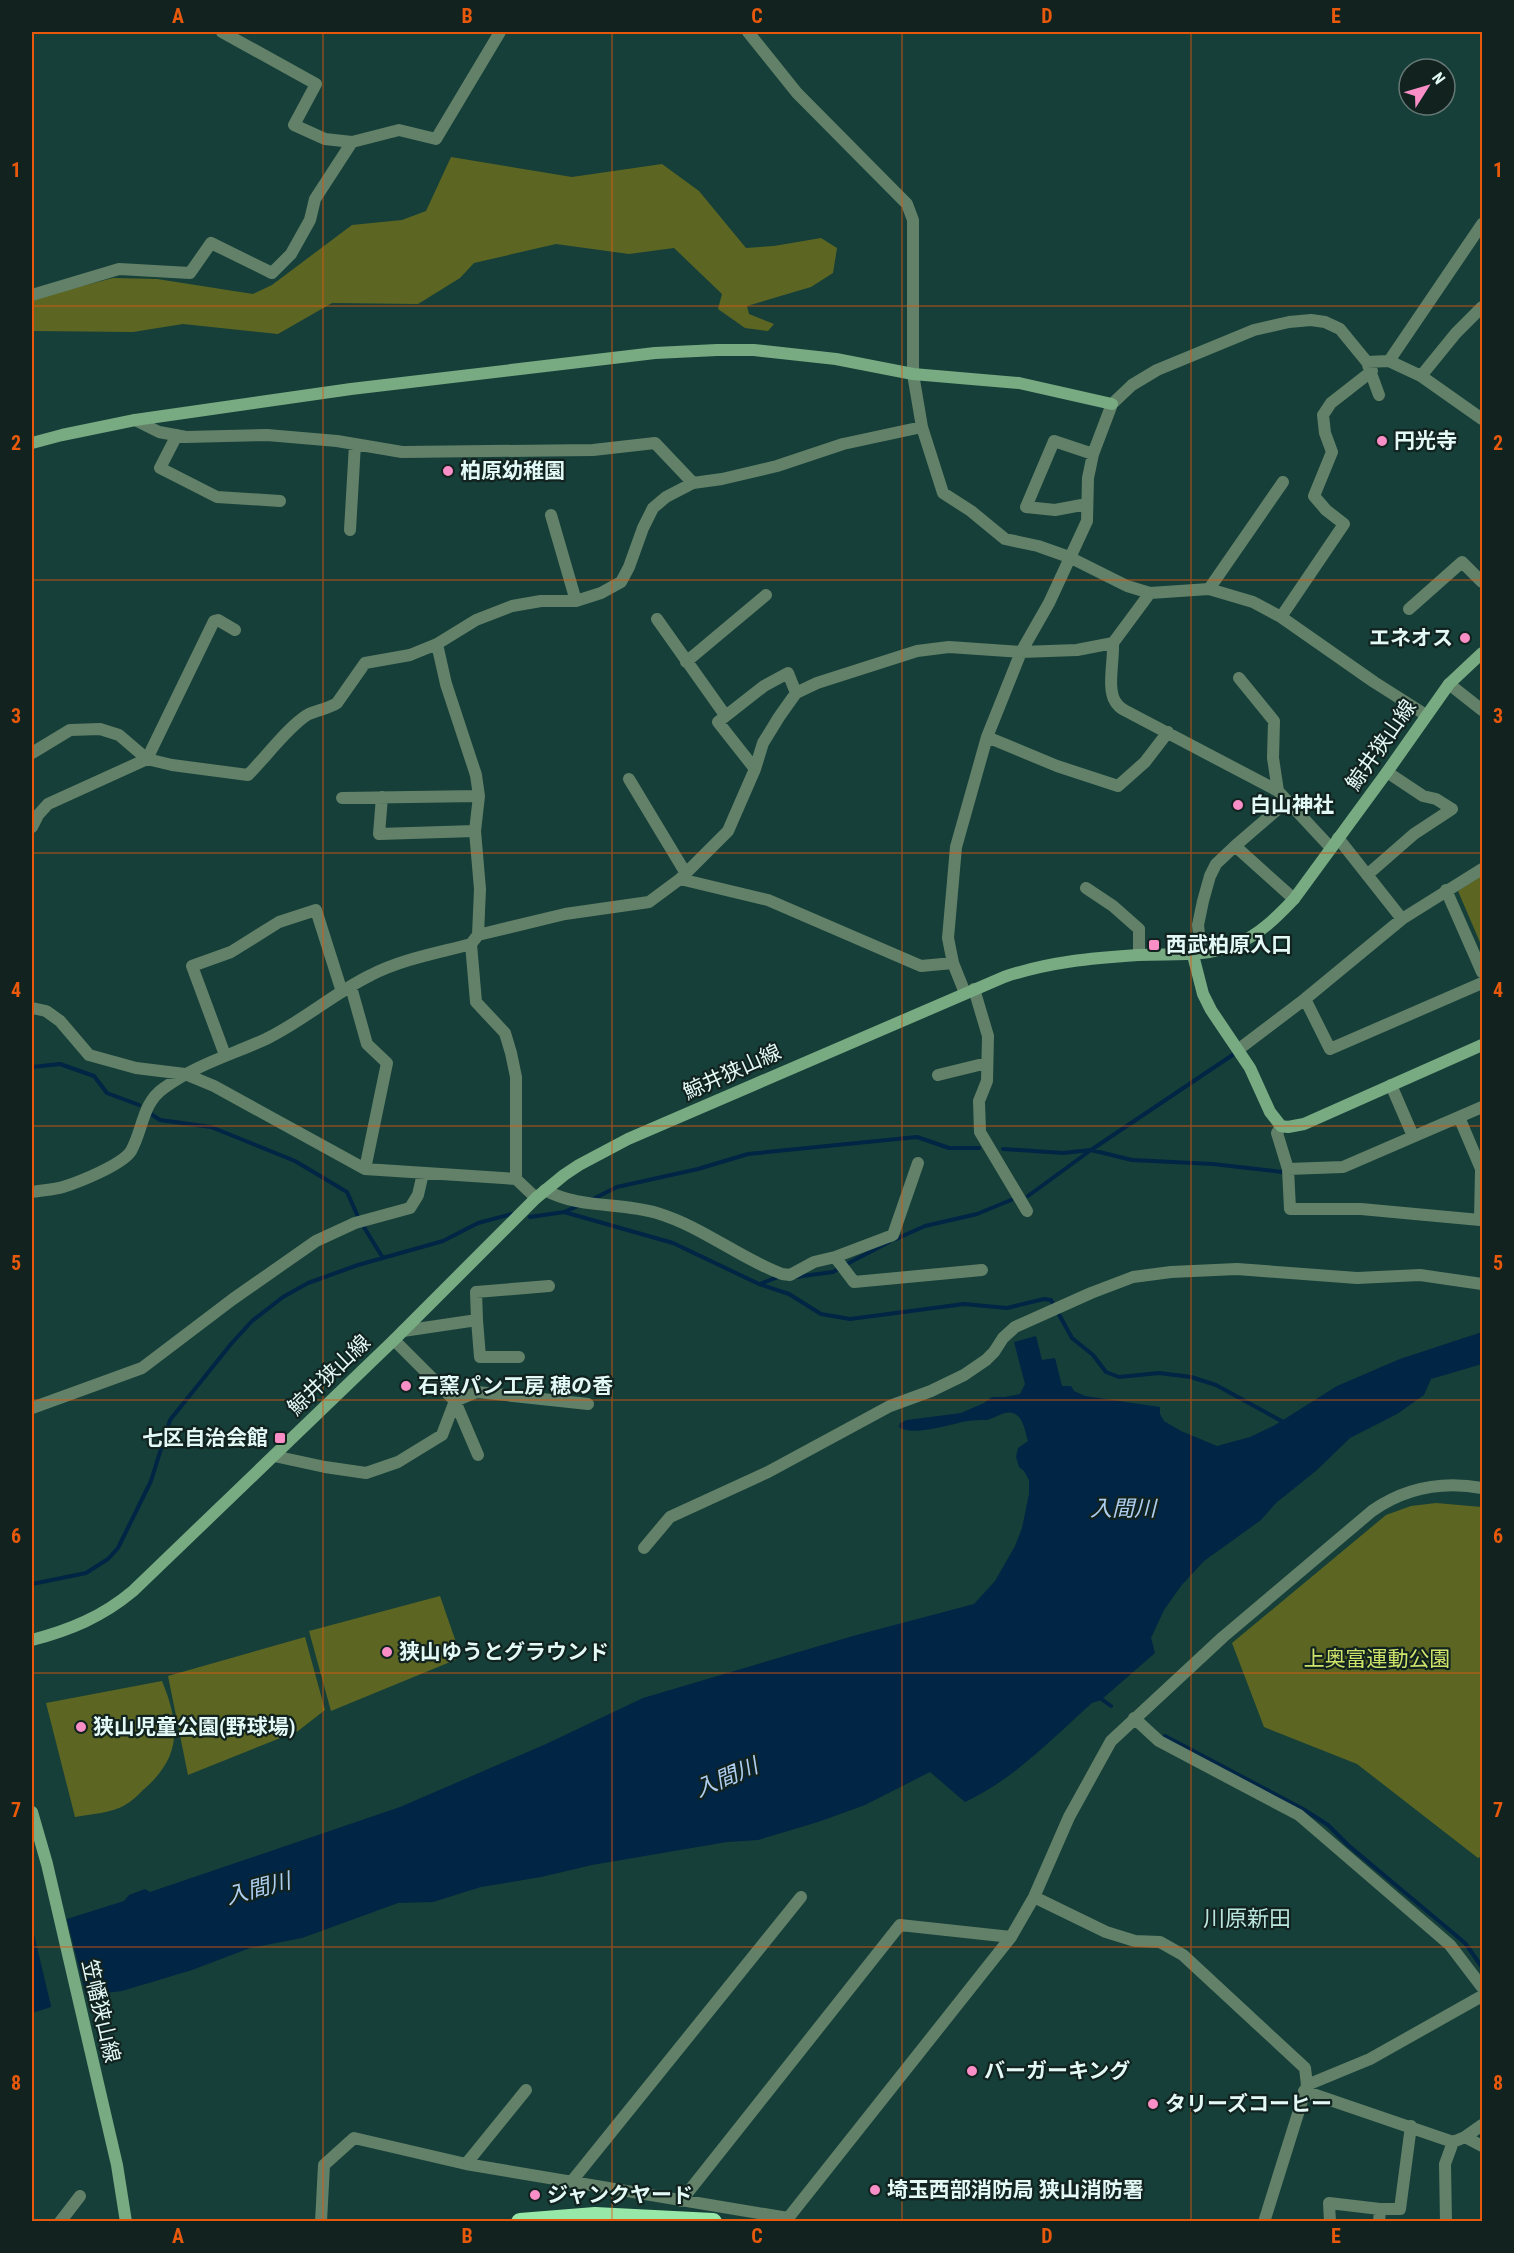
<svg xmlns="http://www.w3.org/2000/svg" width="1514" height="2253" font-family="'Roboto Condensed','Noto Sans JP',sans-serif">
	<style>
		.green { fill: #5c6622 }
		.water { fill: #012544 }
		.pier { fill: #163f39 }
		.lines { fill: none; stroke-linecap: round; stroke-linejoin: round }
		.stream { stroke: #012544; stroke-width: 4 }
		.street { stroke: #628168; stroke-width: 12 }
		.secondary { stroke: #78ab82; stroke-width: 12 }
		.highway { stroke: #97e7a9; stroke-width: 18 }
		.grid { fill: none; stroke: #e8590c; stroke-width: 1.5; stroke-opacity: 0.55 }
		.poi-dot { fill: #fa8fc7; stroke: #11221f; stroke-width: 2 }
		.labels { text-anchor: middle; stroke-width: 4.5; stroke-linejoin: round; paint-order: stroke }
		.poi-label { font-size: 21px; font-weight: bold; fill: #e3f9f5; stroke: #11221f; text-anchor: start }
		.street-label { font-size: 21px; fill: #e3f9f5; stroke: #11221f }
		.park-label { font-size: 21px; fill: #cfe36a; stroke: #11221f }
		.water-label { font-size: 22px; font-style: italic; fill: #aecef0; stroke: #11221f }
		.neighbourhood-label { font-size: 22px; fill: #bae5de; stroke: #11221f }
		.neatline { fill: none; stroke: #e8590c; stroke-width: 2 }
		.grid-label { font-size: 20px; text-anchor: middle; font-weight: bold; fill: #e8590c }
	</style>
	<rect width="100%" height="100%" fill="#163f39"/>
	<path class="green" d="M 451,157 L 572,177 L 662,164 L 699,191 L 746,248 L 774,246 L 821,238 L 837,248 L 833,273 L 811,287 L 747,306 L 749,314 L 774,324 L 768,331 L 745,328 L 718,309 L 722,294 L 674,248 L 629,254 L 556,244 L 474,263 L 460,278 L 418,304 L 332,303 L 278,334 L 183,324 L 133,332 L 32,331 L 32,299 L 113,278 L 157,279 L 253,294 L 272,285 L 352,225 L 402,220 L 426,211 Z
		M 1482,875 L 1482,947 L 1458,891 Z
		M 1436,1503 L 1482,1507 L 1482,1856 L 1478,1858 L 1357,1764 L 1264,1727 L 1232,1643 L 1386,1515 L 1411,1506 Z
		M 440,1596 L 458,1648 L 459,1655 L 455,1660 L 331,1711 L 309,1631 Z
		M 305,1637 L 325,1710 L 298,1731 L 188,1775 L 168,1676 Z
		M 162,1681 C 180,1725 182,1757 143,1790 C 138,1795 132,1801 125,1805 C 112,1813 91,1814 75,1817 L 46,1703 Z"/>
	<path class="water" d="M 1482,1332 L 1482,1364 L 1431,1379 L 1424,1395 L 1397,1414 L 1350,1438 L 1317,1470 L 1276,1503 L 1261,1520 L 1204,1561 L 1181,1586 L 1164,1610 L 1151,1638 L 1155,1653 L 1101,1700 L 1092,1703 C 1053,1738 1013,1780 965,1802 L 930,1772 L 865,1805 L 818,1822 L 758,1840 L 727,1842 L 592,1865 L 541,1877 L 481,1887 L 433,1902 L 398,1903 L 302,1938 L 250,1948 L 192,1970 L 122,1991 L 89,1995 L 32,2013 L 32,1930 L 124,1901 L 129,1895 L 145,1889 L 150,1892 L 400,1807 L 546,1744 L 643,1698 L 853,1636 L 974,1604 L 995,1581 L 1015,1546 L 1022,1528 L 1029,1494 L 1029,1480 L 1024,1471 L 1019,1467 L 1016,1457 L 1018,1448 L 1028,1441 C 1025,1432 1024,1417 1013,1413 C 1004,1410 994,1419 986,1420 C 980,1420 974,1420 967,1421 C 952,1424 911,1437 899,1427 L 900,1423 L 907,1420 L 961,1413 L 984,1403 L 992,1397 L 1005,1397 L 1020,1394 L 1025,1384 L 1014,1342 L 1036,1336 L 1042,1360 L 1055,1358 L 1062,1386 L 1071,1386 L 1074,1391 L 1085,1396 L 1160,1407 L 1160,1414 L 1164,1421 L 1181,1431 L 1217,1446 L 1250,1437 L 1275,1425 L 1337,1386 L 1400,1359 Z"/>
	<path class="pier" d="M 66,1916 L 87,1999 L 52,2010 L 32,1926 Z"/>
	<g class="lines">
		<path class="stream" d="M 32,1067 L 60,1064 L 94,1076 L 107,1093 L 139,1105
			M 151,1114 L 160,1120 L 211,1127 L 295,1161 L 347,1192 L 359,1219
			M 1003,1149 L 1063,1153 L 1091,1150 L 1132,1160 L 1213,1164 L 1282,1172
			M 1028,1196 L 1091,1150 L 1234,1054
			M 591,1200 L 617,1187 L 698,1169 L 748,1154 L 917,1137 L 949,1148 L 979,1148
			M 564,1212 L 673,1243 L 759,1284 L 789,1294 L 821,1314 L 850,1319 L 964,1304 L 1007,1308 L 1044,1299 L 1051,1300 L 1072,1338 L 1093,1355 L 1106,1372 L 1119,1377 L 1159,1373 L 1191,1377 L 1216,1385 L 1285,1423
			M 530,1217 L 564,1212 L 578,1206
			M 362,1224 L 383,1258
			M 896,1239 L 925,1226 L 977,1214 L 1011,1200
			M 845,1265 L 889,1242
			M 795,1277 L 833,1272 L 840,1268
			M 760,1284 L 778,1277
			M 32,1584 L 86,1573 L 108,1559 L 118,1548 L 151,1481 L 170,1420 L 231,1344 L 252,1321 L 283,1297 L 308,1283 L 358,1265 L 443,1241 L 478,1223 L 512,1214
			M 1100,1698 L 1111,1706
			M 1165,1736 L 1303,1809 L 1328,1825 L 1348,1845 L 1465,1943 L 1482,1967"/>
		<path class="street" d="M 748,32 L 797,93 L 907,204 L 913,220 L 913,374 L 922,427 L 943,493 L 971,511 L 1005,539 L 1038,546 L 1069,557 L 1127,586 L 1150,593 L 1209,589 L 1253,602 L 1281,617 L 1374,682 L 1426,715
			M 352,142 L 399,130 L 436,139 L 500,32
			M 32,295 L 119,269 L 190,273 L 211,243 L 272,273 L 291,254 L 310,220 L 315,199 L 352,142 L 325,139 L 294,125 L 316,84 L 222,32
			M 1389,361 L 1482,224
			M 1368,365 L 1379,395
			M 1421,376 L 1456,333 L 1482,307
			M 135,420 L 159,432 L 186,437 L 267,435 L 337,441 L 402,452 L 593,450 L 655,443 L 693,483
			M 177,435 L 160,468 L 217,497 L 280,501
			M 1087,504 L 1055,510 L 1026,507 L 1054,441 L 1093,454
			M 551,515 L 576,601
			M 350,530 L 355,444
			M 1209,589 L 1283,482
			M 1150,593 L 1113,643 C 1114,659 1107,689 1115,701 C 1117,705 1122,709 1126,711 L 1278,791 L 1331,848
			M 1409,609 L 1462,562 L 1482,582
			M 1281,617 L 1344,524 L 1326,510 L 1314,496 L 1332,452 L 1325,433 L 1323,415 L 1331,403 L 1372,371
			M 657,619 L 725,715
			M 686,662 L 766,595
			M 1239,678 L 1274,721 L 1273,758 L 1278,791
			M 1449,684 L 1482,710
			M 987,737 L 1057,766 L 1118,786 L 1145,762 L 1168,732
			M 32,753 L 70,730 L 100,729 L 119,735 L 147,759 L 214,621 L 218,620 L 235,630
			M 755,769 L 718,722 L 764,686 L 788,673 L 796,693
			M 629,779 L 685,872
			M 382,797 L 379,834 L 475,831
			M 342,798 L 479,796
			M 32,827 L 38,815 L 48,804 L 147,759 L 172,765 L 248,775 C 265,758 288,727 307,715 C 317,710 328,709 337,703 L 365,663 L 410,655 L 437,644
			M 1338,838 L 1402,919
			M 1235,846 L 1294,899
			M 1482,869 L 1402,919 L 1305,999 L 1330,1049 L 1482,983
			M 1367,875 L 1414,834 L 1452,809 L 1436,799 L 1423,796 L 1387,772
			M 680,879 L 768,900 L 921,966 L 953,963
			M 1086,888 L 1113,906 L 1139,929 L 1139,955
			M 1446,890 L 1482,972
			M 478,935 L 565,914 L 649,902 L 680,879 L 728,831 L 755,769 L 763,743 L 779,717 L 796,693 L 817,683 L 917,651 L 949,647 L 1021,652 L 1077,650 L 1113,643
			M 1193,955 L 1200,943 L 1198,925 L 1203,901 L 1210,876 L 1216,864 L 1235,846 L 1286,802
			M 351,987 L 367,1044 L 387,1063 L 365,1169
			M 974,989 L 988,1036 L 987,1081 L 979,1101 L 980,1132 L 1027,1211
			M 965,993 L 953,963 L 948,938 L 956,847 L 987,737 L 1021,652 L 1049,603 L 1087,521 L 1088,478 L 1093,454 L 1112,404 L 1132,385 L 1157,370 L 1254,330 L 1289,322 L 1311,320 L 1325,322 L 1340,329 L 1367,362 L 1389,361 L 1421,376 L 1482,419
			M 32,1008 L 46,1011 L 60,1021 L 89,1055 L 136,1068 L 185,1074 L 214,1086 L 365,1169 L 516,1179 L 536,1198
			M 1239,1049 L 1305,999
			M 225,1055 L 192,966 L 231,952 L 279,922 L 316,910 L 342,992
			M 938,1075 L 987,1063
			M 1391,1085 L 1413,1136
			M 1281,1126 L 1277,1133 L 1288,1169 L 1290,1209 L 1361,1209 L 1480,1220 L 1481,1169 L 1459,1117
			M 1288,1169 L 1343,1167 L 1482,1107
			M 516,1179 L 516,1077 L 511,1053 L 505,1033 L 476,1002 L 471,944 L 478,935 L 480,889 L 475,831 L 479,796 L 476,775 L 446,684 L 437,644 L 476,620 L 512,606 L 541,601 L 576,601 L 601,593 L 621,582 L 629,567 L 643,528 L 653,508 L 666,497 L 693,483 L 722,479 L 777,466 L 843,444 L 922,427
			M 545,1190 C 579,1209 620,1202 657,1213 C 703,1227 739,1258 782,1274 L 790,1275 L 814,1262 L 835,1257 L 854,1282 L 982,1270
			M 32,1192 C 42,1190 53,1190 63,1187 C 79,1182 122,1165 131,1151 C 143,1130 142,1103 164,1088 C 195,1065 231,1055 266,1039 C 303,1021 334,993 371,975 C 402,959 438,953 471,944
			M 835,1257 L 893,1235 L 918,1163
			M 477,1320 L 476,1292 L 549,1286
			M 403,1331 L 477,1320 L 480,1357 L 519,1357
			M 394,1340 L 455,1401 L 478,1455
			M 32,1408 L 142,1368 L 233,1299 L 316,1241 L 355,1223 L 410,1208 L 418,1195 L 423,1173
			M 274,1456 L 325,1467 L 366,1473 L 398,1462 L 442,1435 L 455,1401 L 477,1392 L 588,1404
			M 644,1548 L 670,1517 L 768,1472 L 890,1406 L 931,1391 L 964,1375 L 986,1360 L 994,1352 L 1003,1338 L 1015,1327 L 1091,1293 L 1133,1277 L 1171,1272 L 1237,1269 L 1357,1278 L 1420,1275 L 1482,1284
			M 1134,1718 L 1159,1741 L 1299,1815 L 1450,1945 L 1482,1987
			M 1034,1897 L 1106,1932 L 1135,1941 L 1160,1942 L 1183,1955 L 1305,2068 L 1307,2085 L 1264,2222
			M 1307,2085 L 1370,2059 L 1482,1996
			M 1304,2091 L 1453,2142 L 1465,2137 L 1482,2146
			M 1465,2137 L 1482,2125
			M 466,2164 L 526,2090
			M 572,2181 L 801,1897
			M 681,2201 L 900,1925 L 1011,1937
			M 60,2222 L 80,2196
			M 321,2222 L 324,2165 L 354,2138 L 466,2164 L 788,2218
			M 785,2222 L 1011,1937 L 1034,1897 L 1069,1817 L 1111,1741 L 1223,1637 L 1372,1511 C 1405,1488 1443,1481 1482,1488
			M 1330,2222 L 1329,2203 L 1380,2209 L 1400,2209 L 1411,2126
			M 1379,2222 L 1380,2209
			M 1446,2222 L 1445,2164 L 1453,2142"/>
		<path class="secondary" d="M 32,443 L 62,435 L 135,420 L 351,389 L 655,353 L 717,350 L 754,350 L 836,359 L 913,374 L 1019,383 L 1112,404
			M 1193,955 L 1203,994 L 1211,1010 L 1250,1068 L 1270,1112 L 1281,1126 L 1288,1127 L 1304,1124 L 1482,1045
			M 32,1640 C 70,1630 102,1617 133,1591 L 394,1340 L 536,1198 L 564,1175 L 579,1165 L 628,1139 L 1004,977 C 1048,962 1092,958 1138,955 C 1172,953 1205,958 1237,944 C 1260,934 1277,917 1294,899 L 1387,772 L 1449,684 L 1482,653
			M 32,1812 L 47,1864 L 117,2165 L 126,2222"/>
		<path class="highway" d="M 520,2222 L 595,2216 L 713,2222"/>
	</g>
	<path class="grid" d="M 323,32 L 323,2222M 612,32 L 612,2222M 902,32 L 902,2222M 1191,32 L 1191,2222M 32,306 L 1482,306M 32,580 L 1482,580M 32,853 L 1482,853M 32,1126 L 1482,1126M 32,1400 L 1482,1400M 32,1673 L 1482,1673M 32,1947 L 1482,1947"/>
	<g class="poi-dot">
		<circle cx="1382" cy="441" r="6"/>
		<circle cx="448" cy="471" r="6"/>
		<circle cx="1465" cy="638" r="6"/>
		<circle cx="1238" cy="805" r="6"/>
		<rect x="1148" y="939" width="12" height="12" rx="3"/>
		<circle cx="406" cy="1386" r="6"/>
		<rect x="274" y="1432" width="12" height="12" rx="3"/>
		<circle cx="387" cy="1652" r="6"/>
		<circle cx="81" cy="1727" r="6"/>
		<circle cx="972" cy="2071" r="6"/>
		<circle cx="1153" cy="2104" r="6"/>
		<circle cx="875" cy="2190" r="6"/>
		<circle cx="535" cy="2195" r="6"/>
	</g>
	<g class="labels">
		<g class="poi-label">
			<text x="1394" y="448">円光寺</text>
			<text x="460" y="478">柏原幼稚園</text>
			<text x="1453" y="645" text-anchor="end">エネオス</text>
			<text x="1250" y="812">白山神社</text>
			<text x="1166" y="952">西武柏原入口</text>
			<text x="418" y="1393">石窯パン工房 穂の香</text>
			<text x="268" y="1445" text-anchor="end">七区自治会館</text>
			<text x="399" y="1659">狭山ゆうとグラウンド</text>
			<text x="93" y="1734">狭山児童公園(野球場)</text>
			<text x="984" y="2078">バーガーキング</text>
			<text x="1165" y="2111">タリーズコーヒー</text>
			<text x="887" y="2197">埼玉西部消防局 狭山消防署</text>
			<text x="547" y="2202">ジャンクヤード</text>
		</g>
		<g class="street-label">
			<text transform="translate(1381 745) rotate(-55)" y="7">鯨井狭山線</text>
			<text transform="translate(732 1072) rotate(-24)" y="7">鯨井狭山線</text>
			<text transform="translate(329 1375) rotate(-44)" y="7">鯨井狭山線</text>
			<text transform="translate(101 2011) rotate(77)" y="7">笠幡狭山線</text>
		</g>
		<g class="park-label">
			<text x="1377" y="1666">上奥富運動公園</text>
		</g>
		<g class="water-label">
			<text x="1123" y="1516">入間川</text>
			<text transform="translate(726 1777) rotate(-23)" y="8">入間川</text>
			<text transform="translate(258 1888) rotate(-15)" y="8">入間川</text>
		</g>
		<g class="neighbourhood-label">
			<text x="1247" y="1926">川原新田</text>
		</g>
	</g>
	<rect width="1514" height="2253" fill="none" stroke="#11221f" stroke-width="66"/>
	<g transform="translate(1427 87) rotate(53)"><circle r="28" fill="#11221f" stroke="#657875" stroke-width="1.5"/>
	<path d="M0-4.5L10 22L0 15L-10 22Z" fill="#fa8fc7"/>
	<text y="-9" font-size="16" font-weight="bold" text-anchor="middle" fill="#e3f9f5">N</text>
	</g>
	<rect x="33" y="33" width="1448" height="2187" class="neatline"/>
	<g class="grid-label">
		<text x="178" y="23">A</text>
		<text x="467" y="23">B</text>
		<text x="757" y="23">C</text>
		<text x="1047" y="23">D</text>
		<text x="1336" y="23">E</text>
		<text x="16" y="177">1</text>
		<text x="1498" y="177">1</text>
		<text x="16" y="450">2</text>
		<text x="1498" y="450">2</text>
		<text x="16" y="723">3</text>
		<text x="1498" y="723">3</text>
		<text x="16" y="997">4</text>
		<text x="1498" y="997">4</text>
		<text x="16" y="1270">5</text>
		<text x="1498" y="1270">5</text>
		<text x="16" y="1543">6</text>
		<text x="1498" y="1543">6</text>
		<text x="16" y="1817">7</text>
		<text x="1498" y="1817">7</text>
		<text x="16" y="2090">8</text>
		<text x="1498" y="2090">8</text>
		<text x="178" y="2243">A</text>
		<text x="467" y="2243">B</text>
		<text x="757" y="2243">C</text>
		<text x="1047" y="2243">D</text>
		<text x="1336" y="2243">E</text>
	</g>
</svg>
